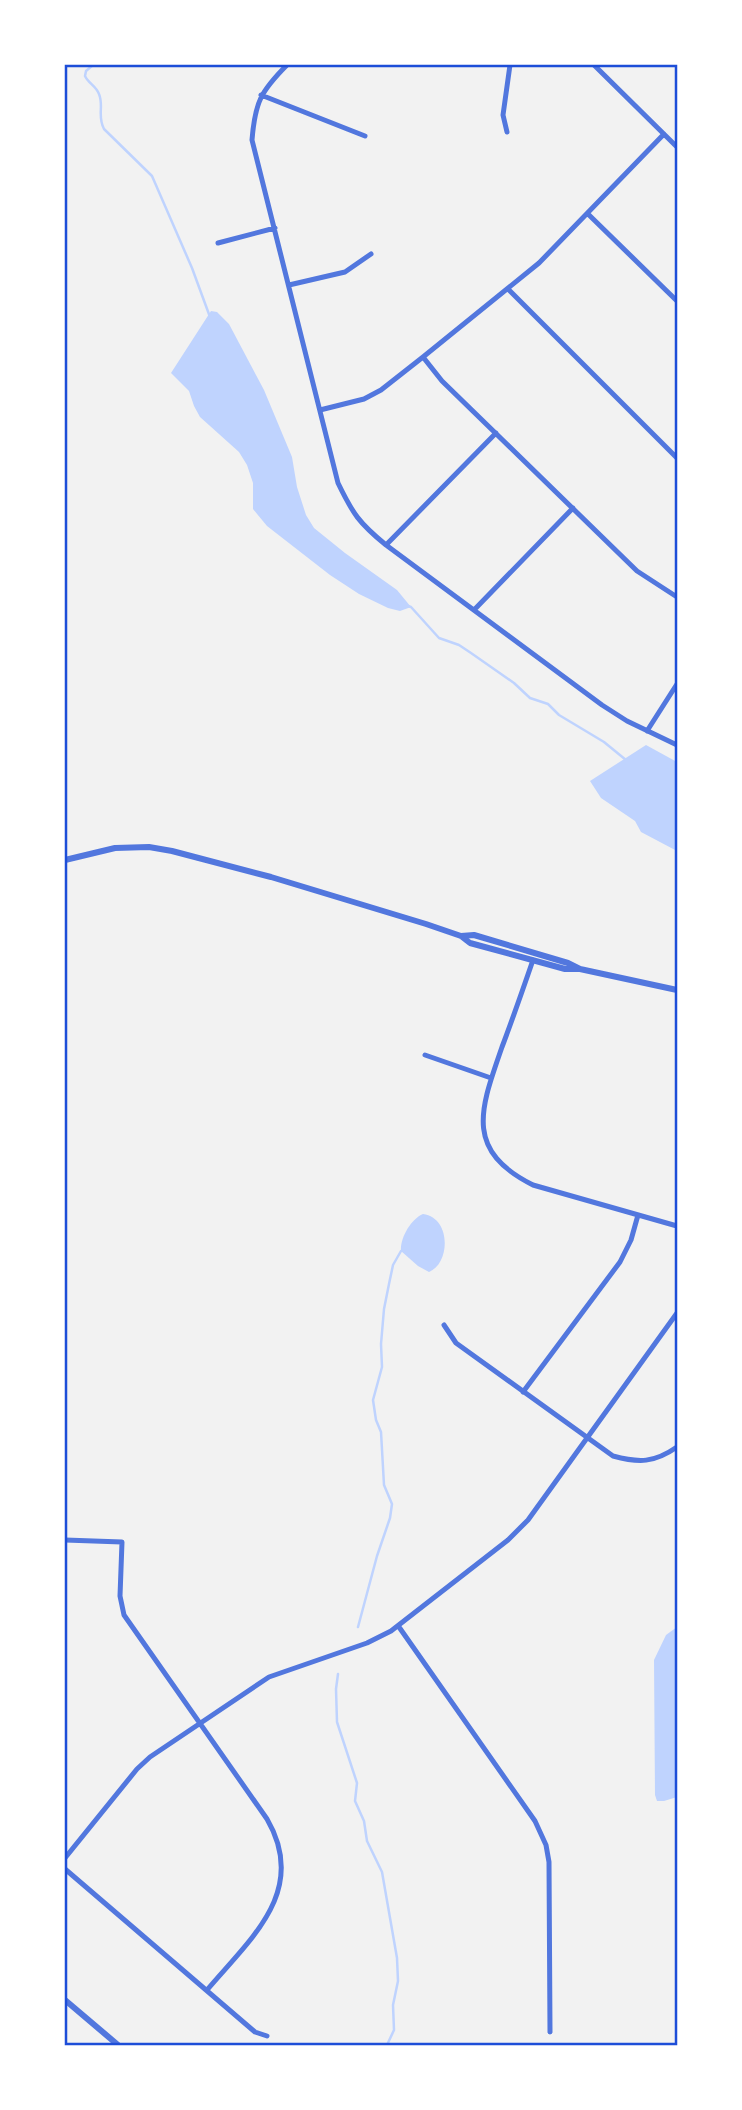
<svg xmlns="http://www.w3.org/2000/svg" width="742" height="2110" font-family="Signika,sans-serif">
	<style>
		.water { fill: #bfd3fe }
		.lines { fill: none; stroke-linecap: round; stroke-linejoin: round }
		.stream { stroke: #bfd3fe; stroke-width: 2.5 }
		.minor { stroke: #5277de; stroke-width: 5 }
		.tertiary { stroke: #5277de; stroke-width: 6 }
		.neatline { fill: none; stroke: #1d4ed8; stroke-width: 2.5 }
	</style>
	<rect width="100%" height="100%" fill="#f2f2f2"/>
	<path class="water" d="M 211,311 L 217,312 L 229,324 L 264,390 L 292,457 L 297,487 L 306,515 L 314,528 L 345,553 L 397,590 L 411,607 L 400,611 L 388,608 L 359,594 L 330,575 L 267,526 L 253,509 L 253,483 L 247,465 L 239,452 L 200,417 L 194,406 L 189,391 L 171,373 Z
		M 646,745 L 677,762 L 677,851 L 641,832 L 635,821 L 601,798 L 590,781 Z
		M 423,1214 C 452,1218 450,1264 429,1272 L 418,1266 L 401,1251 C 400,1238 411,1219 423,1214 Z
		M 677,1627 L 677,1797 L 664,1801 L 657,1801 L 655,1795 L 654,1660 L 666,1635 Z"/>
	<g class="lines">
		<path class="stream" d="M 93,65 L 86,71 L 85,76 C 88,83 96,86 99,94 C 104,106 97,116 104,129 L 152,176 L 192,268 L 210,317
			M 408,606 L 411,607 L 439,638 L 459,645 L 471,653 L 514,683 L 530,698 L 548,704 L 559,715 L 604,742 L 626,760
			M 358,1627 L 377,1556 L 390,1518 L 392,1504 L 384,1485 L 381,1432 L 376,1420 L 373,1400 L 382,1367 L 381,1344 L 384,1309 L 389,1284 L 393,1265 L 401,1251
			M 338,1674 L 336,1689 L 337,1722 L 357,1783 L 355,1801 L 364,1821 L 367,1841 L 382,1872 L 397,1958 L 398,1981 L 393,2005 L 394,2030 L 387,2045"/>
		<path class="minor" d="M 287,65 C 261,91 255,102 252,140 L 338,483 C 353,514 359,523 386,545 L 602,705 L 627,721 L 677,745
			M 594,65 L 677,147
			M 261,95 L 365,136
			M 507,132 L 503,115 L 510,65
			M 588,214 L 677,301
			M 218,243 L 275,228
			M 289,285 L 345,272 L 371,254
			M 508,289 L 677,458
			M 423,357 L 442,381 L 637,571 L 677,597
			M 320,410 L 364,399 L 381,390 L 423,357 L 539,263 L 664,134
			M 386,545 L 496,433
			M 474,610 L 573,508
			M 647,731 L 677,684
			M 533,960 C 523,989 513,1018 502,1047 C 481,1108 463,1150 533,1185 L 677,1226
			M 425,1055 L 491,1078
			M 444,1325 L 456,1343 L 613,1456 C 639,1463 654,1463 677,1447
			M 523,1392 L 620,1262 L 631,1240 L 638,1215
			M 65,1540 L 122,1542 L 120,1596 L 124,1615 L 267,1819 C 309,1891 250,1939 207,1990
			M 399,1627 L 535,1821 L 546,1845 L 549,1862 L 550,2032
			M 65,1858 L 137,1769 L 150,1757 L 269,1677 L 367,1643 L 391,1631 L 508,1540 L 528,1520 L 677,1313
			M 65,1869 L 255,2032 L 267,2036"/>
		<path class="tertiary" d="M 65,860 L 115,848 L 149,847 L 172,851 L 271,877 L 426,924 L 461,936 L 470,943 L 565,969 L 580,969
			M 461,936 L 474,935 L 568,963 L 580,969 L 677,990
			M 65,2000 L 118,2045"/>
	</g>
	<rect width="742" height="2110" fill="none" stroke="#ffffff" stroke-width="133"/>
	<rect x="66" y="66" width="610" height="1978" class="neatline"/>
</svg>
